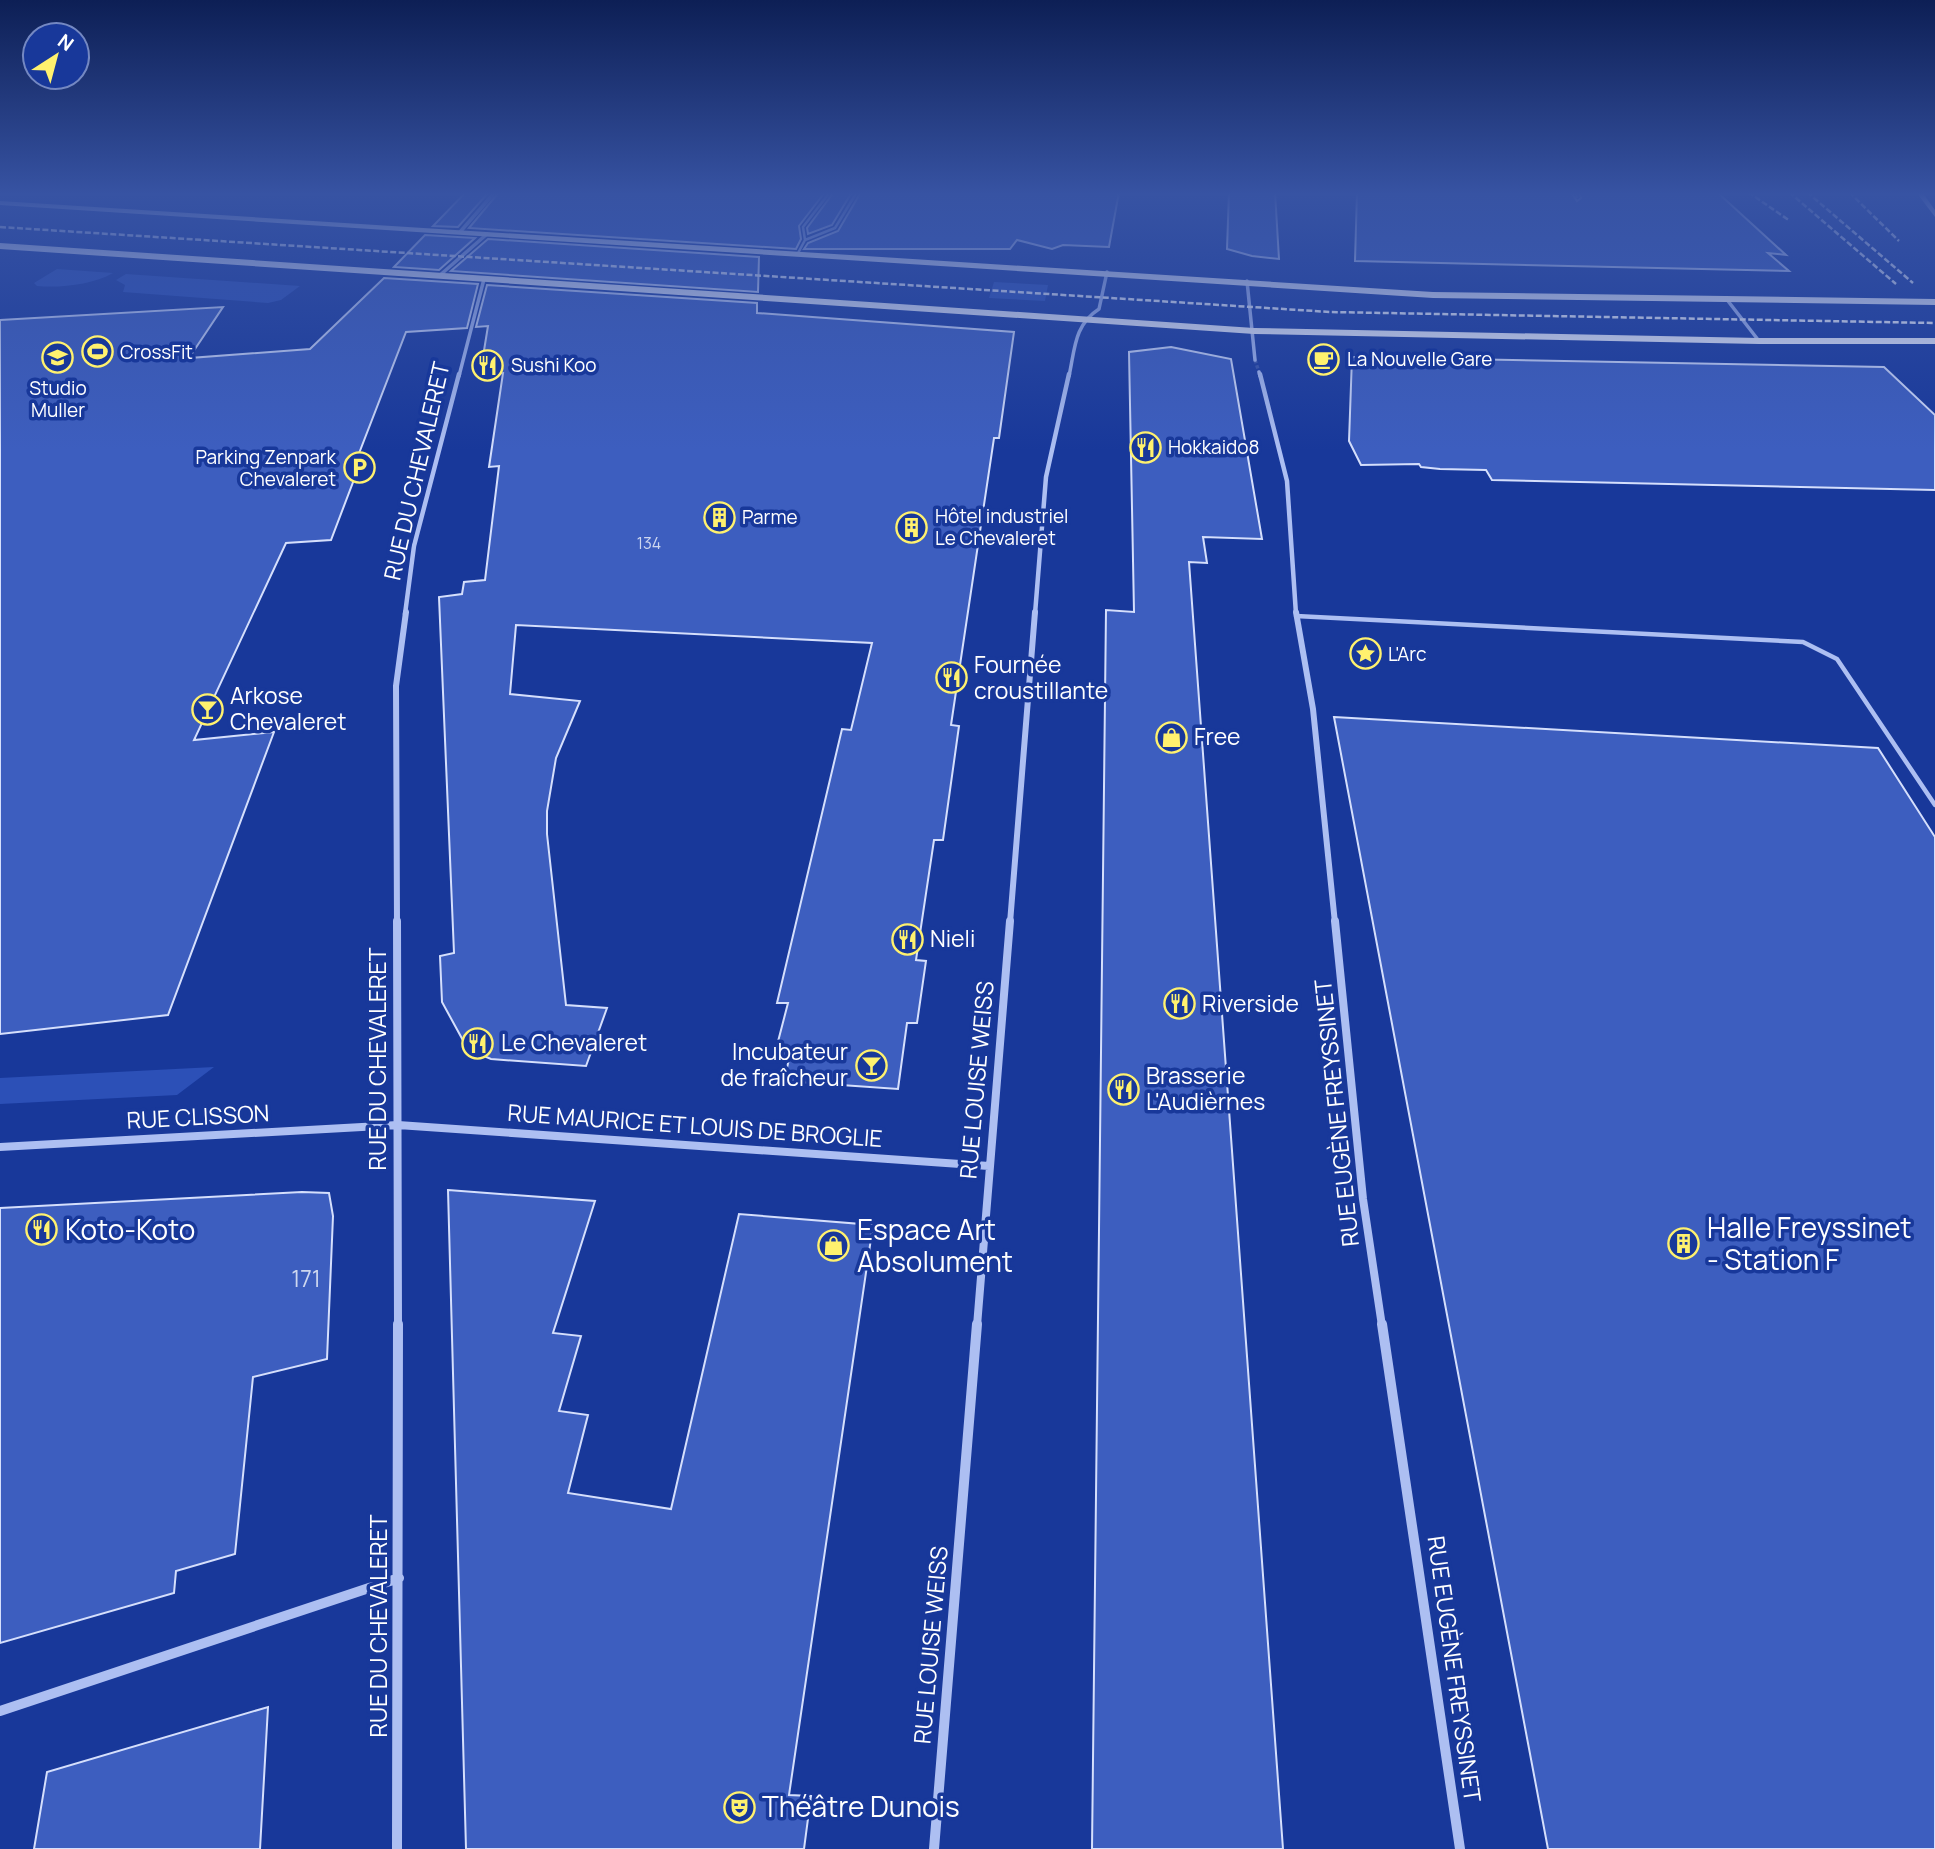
<svg xmlns="http://www.w3.org/2000/svg" width="1935" height="1849" font-family="Manrope,sans-serif">
	<style>
		.green { fill: #2c50b7 }
		.building { fill: #3d5ebf; stroke: #d5dffc; stroke-width: 2 }
		.lines { fill: none; stroke-linecap: round; stroke-linejoin: round }
		.street-tunnel { stroke: #3b56a9; stroke-width: 3.5; stroke-dasharray: 3.5 2; stroke-linecap: butt }
		.lane-far1 { stroke: #adbff2; stroke-width: 2.5 }
		.lane { stroke: #adbff2; stroke-width: 4.5 }
		.street-far4 { stroke: #adbff2; stroke-width: 3.5 }
		.street-far3 { stroke: #adbff2; stroke-width: 4.5 }
		.street-far2 { stroke: #adbff2; stroke-width: 6 }
		.street-far1 { stroke: #adbff2; stroke-width: 8 }
		.street { stroke: #adbff2; stroke-width: 10 }
		.secondary { fill: #dce4fc; fill-rule: evenodd }
		.primary { fill: #f8f9ff; fill-rule: evenodd }
		.rail { stroke: #fff; stroke-width: 2.5; stroke-dasharray: 6 2.5; stroke-linecap: butt }
		.labels { text-anchor: middle; stroke-width: 7; stroke-linejoin: round; paint-order: stroke }
		.far-number-label { font-size: 16px; fill: #ced7ef }
		.far-poi-label { font-size: 19px; fill: #fff; stroke: #18389a; text-anchor: start }
		.street-label { font-size: 23px; fill: #fff; stroke: #18389a }
		.poi-label { font-size: 23px; fill: #fff; stroke: #18389a; text-anchor: start }
		.near-number-label { font-size: 23px; fill: #ced7ef }
		.near-poi-label { font-size: 28px; fill: #fff; stroke: #18389a; text-anchor: start }
	</style>
	<rect width="100%" height="100%" fill="#18389a"/>
	<path class="green" d="M 57,269 L 113,273 C 92,285 60,288 37,286 L 34,283 Z
		M 126,274 L 300,286 L 281,300 L 268,303 L 123,292 L 125,285 L 116,280 Z
		M 994,282 L 1048,285 L 1045,301 L 989,298 Z
		M 214,1067 L 177,1095 L 0,1104 L 0,1078 Z"/>
	<path class="building" d="M 466,192 L 489,192 L 458,227 L 433,226 Z
		M 499,192 L 825,192 L 799,226 L 801,239 L 796,249 L 469,228 Z
		M 834,192 L 852,192 L 832,225 L 808,234 L 807,228 Z
		M 861,192 L 1119,192 L 1109,247 L 1063,245 L 1052,249 L 1017,240 L 1010,249 L 804,249 L 808,243 L 838,231 Z
		M 1229,192 L 1275,192 L 1279,259 L 1252,256 L 1227,249 Z
		M 1357,192 L 1571,192 L 1577,201 L 1581,198 L 1579,192 L 1717,192 L 1786,255 L 1768,253 L 1789,271 L 1355,261 Z
		M 425,235 L 475,238 L 439,270 L 394,267 Z
		M 488,239 L 759,257 L 758,292 L 451,271 Z
		M 384,278 L 478,284 L 467,328 L 406,332 L 358,456 L 363,456 L 331,540 L 286,543 L 194,740 L 274,732 L 168,1015 L 0,1034 L 0,320 L 223,307 L 189,358 L 310,349 Z
		M 487,285 L 757,303 L 757,313 L 1014,332 L 999,438 L 994,438 L 951,725 L 959,726 L 943,840 L 934,840 L 916,960 L 926,961 L 917,1023 L 907,1023 L 898,1089 L 784,1081 L 789,1059 L 774,1057 L 788,1003 L 777,1003 L 842,729 L 851,730 L 872,643 L 516,625 L 510,694 L 580,701 L 556,758 L 547,811 L 547,834 L 566,1005 L 607,1008 L 586,1066 L 491,1059 L 474,1052 L 465,1044 L 442,1002 L 440,956 L 454,953 L 439,597 L 462,594 L 464,582 L 485,580 L 499,466 L 489,467 L 503,373 L 480,375 L 488,326 L 476,327 Z
		M 1171,347 L 1231,359 L 1262,539 L 1203,537 L 1207,563 L 1189,562 L 1283,1849 L 1092,1849 L 1106,610 L 1134,612 L 1129,352 Z
		M 1352,357 L 1884,367 L 1935,415 L 1935,490 L 1492,480 L 1486,470 L 1440,469 L 1421,467 L 1419,464 L 1361,465 L 1349,441 Z
		M 1334,717 L 1878,748 L 1935,837 L 1935,1849 L 1548,1849 Z
		M 448,1190 L 595,1201 L 553,1333 L 581,1336 L 559,1411 L 588,1415 L 568,1493 L 671,1509 L 739,1214 L 873,1225 L 789,1795 L 811,1796 L 804,1849 L 466,1849 Z
		M 302,1192 L 329,1193 L 333,1216 L 327,1359 L 253,1377 L 235,1554 L 176,1571 L 174,1593 L 0,1643 L 0,1208 Z
		M 268,1707 L 260,1849 L 34,1849 L 47,1772 Z"/>
	<g class="lines">
		<path class="street-tunnel" d="M 1255,360 L 1259,372"/>
		<path class="lane-far1" d="M 1575,192 L 1577,197
			M 805,240 L 803,227 L 830,192
			M 797,255 L 805,240 L 835,228 L 857,192"/>
		<path class="lane" d="M 1296,616 L 1803,642 L 1837,659 L 1935,805"/>
		<path class="street-far4" d="M 460,232 L 495,192
			M 439,276 L 487,234
			M 1247,281 L 1255,360
			M 1728,301 L 1759,341
			M 1259,372 L 1260,376
			M 459,376 L 484,279
			M 1069,376 C 1075,349 1074,325 1099,309 L 1107,272"/>
		<path class="street-far3" d="M 1260,374 L 1287,481 L 1296,614
			M 405,614 L 414,546 L 459,374
			M 1035,614 L 1046,477 L 1069,374"/>
		<path class="street-far2" d="M 1296,612 L 1313,709 L 1335,923
			M 397,923 L 396,686 L 406,612
			M 1010,923 L 1035,612"/>
		<path class="street-far1" d="M 397,921 L 398,1326
			M 1335,921 L 1363,1199 L 1382,1326
			M 0,1147 L 398,1125 L 989,1166
			M 977,1326 L 1010,921"/>
		<path class="street" d="M 1382,1324 L 1460,1849
			M 0,1711 L 399,1578
			M 397,1849 L 398,1324
			M 934,1849 L 977,1324"/>
		<path class="secondary" d="M 1916,192 L 1922,192 L 1935,210 L 1935,217 Z"/>
		<path class="primary" d="M 0,201 L 1433,292 L 1935,299 L 1935,305 L 1433,298 L 0,205 Z
			M 0,243 L 1254,328 L 1759,338 L 1935,338 L 1935,344 L 1759,344 L 1254,334 L 0,249 Z"/>
		<path class="rail" d="M 1748,192 L 1790,221
			M 1789,192 L 1896,284
			M 1807,192 L 1913,283
			M 1849,192 L 1899,241
			M 0,227 L 1330,312 L 1935,323"/>
	</g>
	<linearGradient id="sky" x2="0" y2="1"><stop stop-color="#0d1f55"/><stop offset="0.43" stop-color="#3753a3"/><stop offset="1" stop-color="#3753a3" stop-opacity="0"/></linearGradient>
	<rect width="1935" height="451" fill="url(#sky)"/>
	<defs>
		<symbol id="stadium-ring" viewBox="-11 -11 22 22"><circle r="9.5" fill="#18389a" stroke="#fff16e" stroke-width="1.5"/><path d="M0-5a6.5 5 0 1 0 0 10a6.5 5 0 1 0 0-10ZM-3.5-1.8h7v3.6h-7Z" fill="#fff16e"/></symbol>
		<symbol id="school-ring" viewBox="-11 -11 22 22"><circle r="9.5" fill="#18389a" stroke="#fff16e" stroke-width="1.5"/><path d="M0-5L7-2L0 1L-7-2ZM-4 1L0 2.5L4 1V4Q0 6-4 4Z" fill="#fff16e"/></symbol>
		<symbol id="cafe-ring" viewBox="-11 -11 22 22"><circle r="9.5" fill="#18389a" stroke="#fff16e" stroke-width="1.5"/><path d="M-5.5-4.5H6V0H3Q3 3.5 0 3.5H-2.5Q-5.5 3.5-5.5 0ZM3-3.2v2h1.7v-2ZM-6 4.5H4V6H-6Z" fill="#fff16e"/></symbol>
		<symbol id="restaurant-ring" viewBox="-11 -11 22 22"><circle r="9.5" fill="#18389a" stroke="#fff16e" stroke-width="1.5"/><path d="M-5-6h1v4h1v-4h1v4h1v-4h1v5L-1.5 .5V6h-2V.5L-5-1ZM5-6V6H3V1.5H1.5Q1.5-4 5-6Z" fill="#fff16e"/></symbol>
		<symbol id="parking-ring" viewBox="-11 -11 22 22"><circle r="9.5" fill="#18389a" stroke="#fff16e" stroke-width="1.5"/><path d="M-3.5-5.5H1a3.5 3.5 0 0 1 0 7H-1V5.5H-3.5ZM-1-3.4V-.6H.8a1.4 1.4 0 0 0 0-2.8Z" fill="#fff16e"/></symbol>
		<symbol id="building-ring" viewBox="-11 -11 22 22"><circle r="9.5" fill="#18389a" stroke="#fff16e" stroke-width="1.5"/><path d="M-4-6H4V6H1V3H-1V6H-4ZM-2.5-4.3h1.7v1.8h-1.7ZM.8-4.3h1.7v1.8H.8ZM-2.5-1h1.7V.8h-1.7ZM.8-1h1.7V.8H.8Z" fill="#fff16e"/></symbol>
		<symbol id="sight-ring" viewBox="-11 -11 22 22"><circle r="9.5" fill="#18389a" stroke="#fff16e" stroke-width="1.5"/><path d="M0-6L1.8-2.2L6-1.7L2.9 1.2L3.7 5.4L0 3.3L-3.7 5.4L-2.9 1.2L-6-1.7L-1.8-2.2Z" fill="#fff16e"/></symbol>
		<symbol id="bar-ring" viewBox="-11 -11 22 22"><circle r="9.5" fill="#18389a" stroke="#fff16e" stroke-width="1.5"/><path d="M-6-5H6L.8 .8V4.5H3.5V6h-7V4.5H-.8V.8Z" fill="#fff16e"/></symbol>
		<symbol id="shop-ring" viewBox="-11 -11 22 22"><circle r="9.5" fill="#18389a" stroke="#fff16e" stroke-width="1.5"/><path d="M-5-2.5h2.3a2.7 3.5 0 0 1 5.4 0H5L5.5 6h-11ZM-1.5-2.5h3a1.5 2.3 0 0 0-3 0Z" fill="#fff16e"/></symbol>
		<symbol id="theatre-ring" viewBox="-11 -11 22 22"><circle r="9.5" fill="#18389a" stroke="#fff16e" stroke-width="1.5"/><path d="M-5-5.5Q0-4 5-5.5V0Q5 5 0 6Q-5 5-5 0ZM-3.3-2.5H-1v1.5H-3.3ZM1-2.5H3.3v1.5H1ZM-2.8 1Q0 5.5 2.8 1Z" fill="#fff16e"/></symbol>
	</defs>
	<g fill-rule="evenodd">
		<use href="#stadium-ring" x="80" y="334" width="35" height="35"/>
		<use href="#school-ring" x="40" y="340" width="35" height="35"/>
		<use href="#cafe-ring" x="1306" y="342" width="35" height="35"/>
		<use href="#restaurant-ring" x="470" y="348" width="35" height="35"/>
		<use href="#restaurant-ring" x="1128" y="430" width="35" height="35"/>
		<use href="#parking-ring" x="342" y="450" width="35" height="35"/>
		<use href="#building-ring" x="702" y="500" width="35" height="35"/>
		<use href="#building-ring" x="894" y="510" width="35" height="35"/>
		<use href="#sight-ring" x="1348" y="636" width="35" height="35"/>
		<use href="#restaurant-ring" x="934" y="660" width="35" height="35"/>
		<use href="#bar-ring" x="190" y="692" width="35" height="35"/>
		<use href="#shop-ring" x="1154" y="720" width="35" height="35"/>
		<use href="#restaurant-ring" x="890" y="922" width="35" height="35"/>
		<use href="#restaurant-ring" x="1162" y="986" width="35" height="35"/>
		<use href="#restaurant-ring" x="460" y="1026" width="35" height="35"/>
		<use href="#bar-ring" x="854" y="1048" width="35" height="35"/>
		<use href="#restaurant-ring" x="1106" y="1072" width="35" height="35"/>
		<use href="#restaurant-ring" x="24" y="1212" width="35" height="35"/>
		<use href="#building-ring" x="1666" y="1226" width="35" height="35"/>
		<use href="#shop-ring" x="816" y="1228" width="35" height="35"/>
		<use href="#theatre-ring" x="722" y="1790" width="35" height="35"/>
	</g>
	<g class="labels">
		<g class="far-number-label">
			<text x="649" y="549">134</text>
		</g>
		<g class="far-poi-label">
			<text x="120" y="359">CrossFit</text>
			<text x="1347" y="366">La Nouvelle Gare</text>
			<text x="511" y="372">Sushi Koo</text>
			<text x="58" y="395" text-anchor="middle">Studio<tspan x="58" dy="22">Muller</tspan></text>
			<text x="1168" y="454">Hokkaido8</text>
			<text x="336" y="464" text-anchor="end">Parking Zenpark<tspan x="336" dy="22">Chevaleret</tspan></text>
			<text x="935" y="523">Hôtel industriel<tspan x="935" dy="22">Le Chevaleret</tspan></text>
			<text x="742" y="524">Parme</text>
			<text x="1388" y="661">L'Arc</text>
		</g>
		<g class="street-label">
			<text transform="translate(417 471) rotate(-77)" y="8">RUE DU CHEVALERET</text>
			<text transform="translate(378 1059) rotate(-90)" y="8">RUE DU CHEVALERET</text>
			<text transform="translate(977 1080) rotate(-85)" y="8">RUE LOUISE WEISS</text>
			<text transform="translate(1337 1113) rotate(-96)" y="8">RUE EUGÈNE FREYSSINET</text>
			<text transform="translate(198 1117) rotate(-3)" y="8">RUE CLISSON</text>
			<text transform="translate(695 1126) rotate(4)" y="8">RUE MAURICE ET LOUIS DE BROGLIE</text>
			<text transform="translate(379 1626) rotate(-90)" y="8">RUE DU CHEVALERET</text>
			<text transform="translate(931 1645) rotate(-85)" y="8">RUE LOUISE WEISS</text>
			<text transform="translate(1454 1669) rotate(82)" y="8">RUE EUGÈNE FREYSSINET</text>
		</g>
		<g class="poi-label">
			<text x="974" y="673">Fournée<tspan x="974" dy="26">croustillante</tspan></text>
			<text x="230" y="704">Arkose<tspan x="230" dy="26">Chevaleret</tspan></text>
			<text x="1194" y="745">Free</text>
			<text x="930" y="947">Nieli</text>
			<text x="1202" y="1012">Riverside</text>
			<text x="501" y="1051">Le Chevaleret</text>
			<text x="848" y="1060" text-anchor="end">Incubateur<tspan x="848" dy="26">de fraîcheur</tspan></text>
			<text x="1146" y="1084">Brasserie<tspan x="1146" dy="26">L'Audièrnes</tspan></text>
		</g>
		<g class="near-number-label">
			<text x="306" y="1287">171</text>
		</g>
		<g class="near-poi-label">
			<text x="1707" y="1238">Halle Freyssinet<tspan x="1707" dy="32">- Station F</tspan></text>
			<text x="65" y="1240">Koto-Koto</text>
			<text x="857" y="1240">Espace Art<tspan x="857" dy="32">Absolument</tspan></text>
			<text x="762" y="1817">Théâtre Dunois</text>
		</g>
	</g>
	<g transform="translate(56 56) rotate(36)"><circle r="33" fill="#18389a" stroke="#7488c2" stroke-width="2"/>
	<path d="M0-5L12 26L0 18L-12 26Z" fill="#fff16e"/>
	<text y="-10" font-size="19" font-weight="bold" text-anchor="middle" fill="#ffffff">N</text>
	</g>
</svg>
